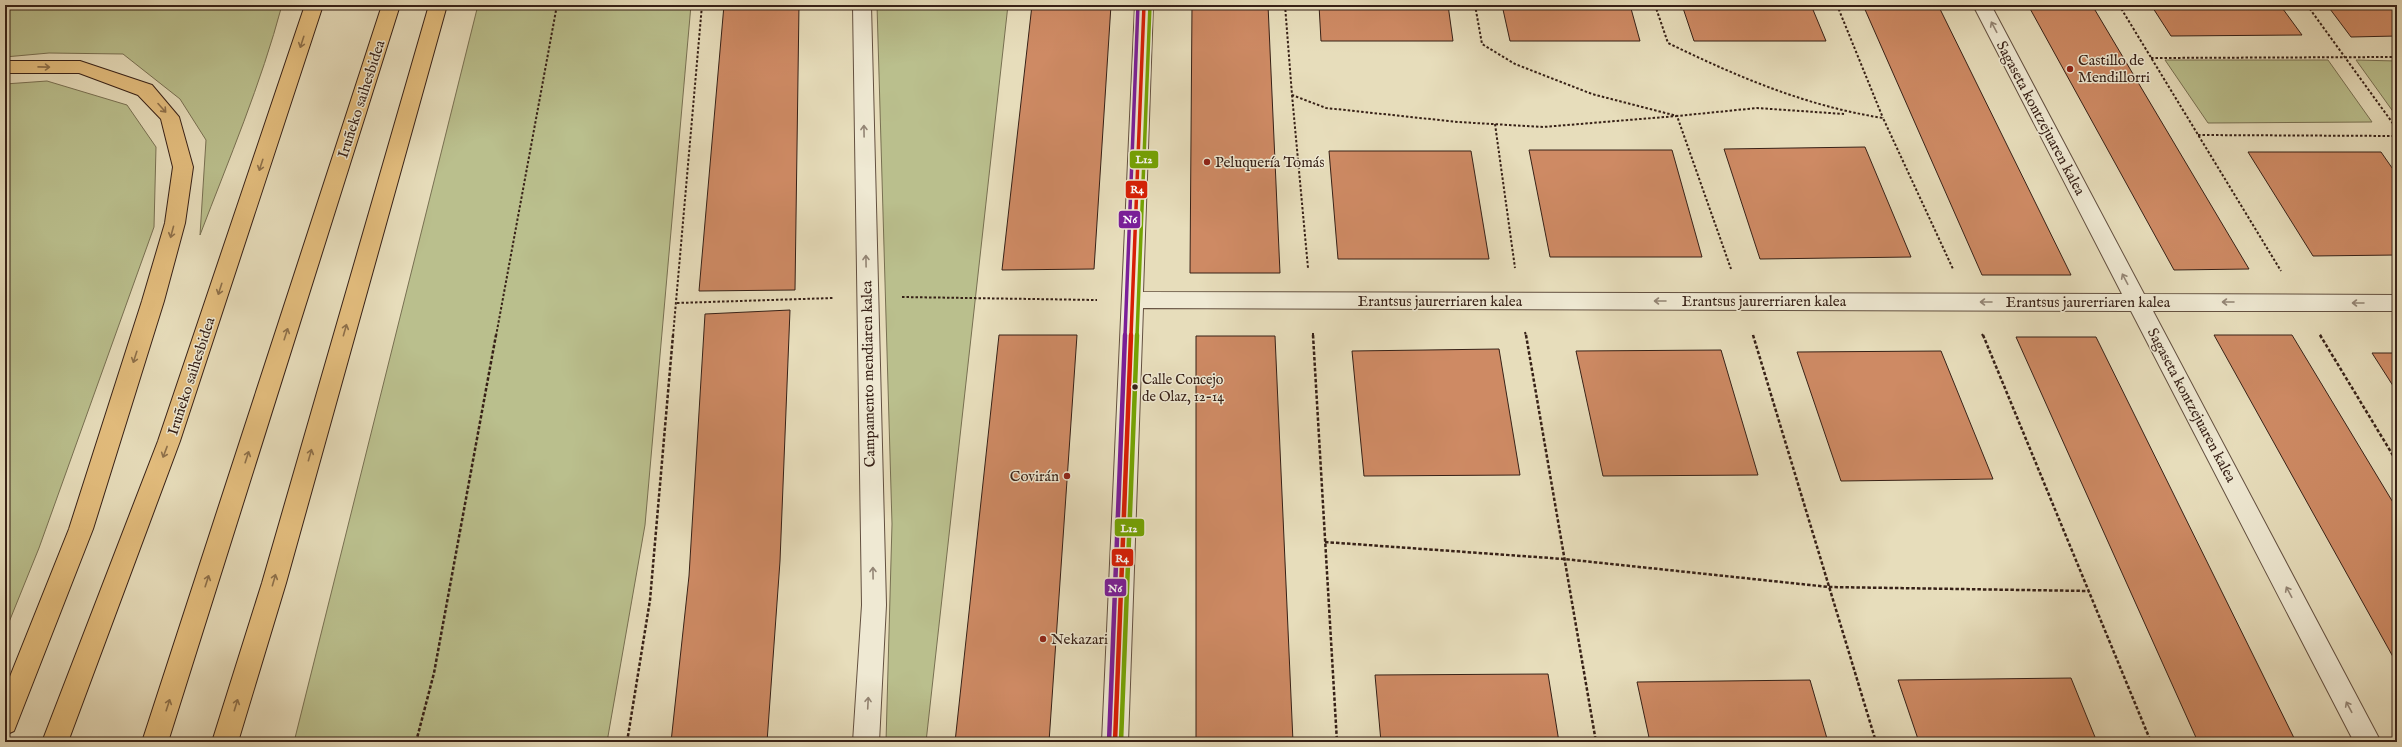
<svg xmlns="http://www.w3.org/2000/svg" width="2402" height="747" font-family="'IM FELL English',serif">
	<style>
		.green { fill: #babf8d; stroke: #787052 }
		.building { fill: #ce8a64; stroke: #372117 }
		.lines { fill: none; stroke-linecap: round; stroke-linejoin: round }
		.street-casing { stroke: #635040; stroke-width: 2 }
		.highway-casing { stroke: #372117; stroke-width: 2 }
		.path-far1 { stroke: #372117; stroke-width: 2; stroke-dasharray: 2.5 2; stroke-linecap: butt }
		.path { stroke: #372117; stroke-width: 2.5; stroke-dasharray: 3.5 2; stroke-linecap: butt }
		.street { fill: #efe9d3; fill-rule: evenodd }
		.highway { fill: #e4be7e; fill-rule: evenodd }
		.bus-1-far1-casing { stroke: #efe9d3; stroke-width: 6 }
		.bus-1-casing { stroke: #efe9d3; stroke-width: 8 }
		.bus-2-far1-casing { stroke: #efe9d3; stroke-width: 6 }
		.bus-2-casing { stroke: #efe9d3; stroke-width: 8 }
		.bus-3-far1-casing { stroke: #efe9d3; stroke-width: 6 }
		.bus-3-casing { stroke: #efe9d3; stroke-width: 8 }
		.bus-1-far1 { stroke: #d81e05; stroke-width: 3.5 }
		.bus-1 { stroke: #d81e05; stroke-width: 4.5 }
		.bus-2-far1 { stroke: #74a303; stroke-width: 3.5 }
		.bus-2 { stroke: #74a303; stroke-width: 4.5 }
		.bus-3-far1 { stroke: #7a1e99; stroke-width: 3.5 }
		.bus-3 { stroke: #7a1e99; stroke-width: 4.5 }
		.oneway { stroke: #938575 }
		.oneway2 { stroke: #8e704a }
		.poi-dot { fill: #8f2418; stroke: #efe9d3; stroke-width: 1.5 }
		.bus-dot { fill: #372117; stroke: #efe9d3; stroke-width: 1.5 }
		.labels { text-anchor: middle; stroke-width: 3; stroke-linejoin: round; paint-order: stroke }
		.bus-label { font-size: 14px; fill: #372117; stroke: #efe9d3; text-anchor: start }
		.poi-label { font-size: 15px; fill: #372117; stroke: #efe9d3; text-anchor: start }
		.street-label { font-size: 15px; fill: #372117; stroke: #efe9d3 }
		.line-badge { stroke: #efe9d3; stroke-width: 1.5 }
		.badge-label { font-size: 11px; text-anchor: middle; font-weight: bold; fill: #fff }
	</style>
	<rect width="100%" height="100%" fill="#e7ddbb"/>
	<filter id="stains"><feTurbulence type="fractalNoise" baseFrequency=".005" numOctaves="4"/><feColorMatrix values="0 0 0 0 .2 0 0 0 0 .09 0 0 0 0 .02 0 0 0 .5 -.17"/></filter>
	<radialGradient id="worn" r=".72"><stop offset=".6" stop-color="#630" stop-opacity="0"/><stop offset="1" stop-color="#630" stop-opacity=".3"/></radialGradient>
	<path class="green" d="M 5,5 L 282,5 C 261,84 229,159 200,235 L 206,140 L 180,99 L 123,54 L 49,53 L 5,57 Z
		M 478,5 L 691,5 L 645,525 L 607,742 L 294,742 Z
		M 877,5 L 1008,5 L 926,742 L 886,742 L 892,524 Z
		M 2165,60 L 2328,60 L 2372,122 L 2208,123 Z
		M 2356,60 L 2397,61 L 2397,117 Z
		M 47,81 L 127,105 L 156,147 L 154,227 L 39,548 L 5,632 L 5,84 Z"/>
	<path class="building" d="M 724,5 L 799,5 L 795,290 L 699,291 Z
		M 1032,5 L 1111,5 L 1094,269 L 1002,270 Z
		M 1192,5 L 1268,5 L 1280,273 L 1190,273 Z
		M 1319,5 L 1448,5 L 1453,41 L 1321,41 Z
		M 1502,5 L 1630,5 L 1640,41 L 1510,41 Z
		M 1682,5 L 1811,5 L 1826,41 L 1694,41 Z
		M 1863,5 L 1938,5 L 2071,275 L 1982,275 Z
		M 2028,5 L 2092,5 L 2249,269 L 2174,270 Z
		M 2151,5 L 2280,5 L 2302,35 L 2171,36 Z
		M 2327,5 L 2397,5 L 2397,36 L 2351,37 Z
		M 1865,147 L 1911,257 L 1760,259 L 1724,149 Z
		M 1529,150 L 1672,150 L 1702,257 L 1550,257 Z
		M 1329,151 L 1471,151 L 1489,259 L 1338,259 Z
		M 2248,152 L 2381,152 L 2397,175 L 2397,255 L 2313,256 Z
		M 790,310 L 780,561 L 767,742 L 671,742 L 689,576 L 705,314 Z
		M 999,335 L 1077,335 L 1049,742 L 955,742 Z
		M 2214,335 L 2292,335 L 2397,509 L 2397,664 Z
		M 1196,336 L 1275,336 L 1293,742 L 1196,742 Z
		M 2016,337 L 2096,337 L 2296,742 L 2198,742 Z
		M 1499,349 L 1520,475 L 1364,476 L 1352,351 Z
		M 1721,350 L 1758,475 L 1603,476 L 1576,351 Z
		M 1941,351 L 1993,479 L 1841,481 L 1797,352 Z
		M 2372,353 L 2397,353 L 2397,392 Z
		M 1548,674 L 1559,742 L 1381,742 L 1375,675 Z
		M 2071,678 L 2097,742 L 1919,742 L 1898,680 Z
		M 1810,680 L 1828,742 L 1650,742 L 1637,682 Z"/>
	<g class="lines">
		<defs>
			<path id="street" d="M 853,5 L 871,5 L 886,605 L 879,742 L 853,742 L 862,605 Z
				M 1135,5 L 1153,5 L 1143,292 L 2122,294 L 1973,5 L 1991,5 L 2144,294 L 2397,295 L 2397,311 L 2153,311 L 2381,742 L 2354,742 L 2131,311 L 1143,308 L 1128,742 L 1102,742 Z"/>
			<path id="highway" d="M 305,5 L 323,5 L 180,441 L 68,742 L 42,742 L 158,441 Z
				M 382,5 L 400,5 L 168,742 L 142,742 Z
				M 429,5 L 447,5 L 286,583 L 238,742 L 212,742 L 262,583 Z
				M 5,61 L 80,61 L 152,85 L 179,117 L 193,167 L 185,223 L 164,301 L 93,529 L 14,731 L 5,735 L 5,689 L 69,529 L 142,301 L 165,223 L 173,167 L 161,119 L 138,95 L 79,73 L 5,73 Z"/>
		</defs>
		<use href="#street" class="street-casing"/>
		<use href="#highway" class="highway-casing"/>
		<path class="path-far1" d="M 1285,5 L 1292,95 L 1326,108 L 1458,122 L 1543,127 L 1677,116 L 1731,269
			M 1475,5 L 1482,44 L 1515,64 L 1592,94 L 1677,116 L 1757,108 L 1844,114
			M 1655,5 L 1668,43 C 1738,77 1806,106 1883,118 L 1953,269
			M 1837,5 L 1883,118
			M 2119,5 L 2281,271
			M 2307,5 L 2397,129
			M 2151,58 L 2397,57
			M 1292,95 L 1308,268
			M 1495,124 L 1515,268
			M 2198,135 L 2397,136
			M 902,297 L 1097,300
			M 677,303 L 833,298
			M 1525,332 L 1526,336
			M 1313,333 L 1313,336
			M 1982,334 L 1983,336
			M 1753,335 L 1753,336
			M 2320,335 L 2321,336
			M 496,336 L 557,5
			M 673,336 L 702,5"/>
		<path class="path" d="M 1313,335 L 1337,742
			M 1526,335 L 1596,742
			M 1753,335 L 1876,742
			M 1983,335 L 2151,742
			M 2320,335 L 2397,462
			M 1325,542 L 1564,559 L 1829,587 L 2088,591
			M 416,742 L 434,673 L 496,335
			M 627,742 L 650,600 L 673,335"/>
		<use href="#street" class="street"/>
		<use href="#highway" class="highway"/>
		<defs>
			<path id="bus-1-far1" d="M 1131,336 L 1144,5"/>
			<path id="bus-1" d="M 1115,742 L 1131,335"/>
			<path id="bus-2-far1" d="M 1137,336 L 1150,5"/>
			<path id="bus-2" d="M 1121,742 L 1137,335"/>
			<path id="bus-3-far1" d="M 1125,336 L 1138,5"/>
			<path id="bus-3" d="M 1109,742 L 1125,335"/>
		</defs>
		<use href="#bus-1-far1" class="bus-1-far1-casing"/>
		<use href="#bus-1" class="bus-1-casing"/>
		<use href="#bus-2-far1" class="bus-2-far1-casing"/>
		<use href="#bus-2" class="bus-2-casing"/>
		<use href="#bus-3-far1" class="bus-3-far1-casing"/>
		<use href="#bus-3" class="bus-3-casing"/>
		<use href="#bus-1-far1" class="bus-1-far1"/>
		<use href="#bus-1" class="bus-1"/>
		<use href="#bus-2-far1" class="bus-2-far1"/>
		<use href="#bus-2" class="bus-2"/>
		<use href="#bus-3-far1" class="bus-3-far1"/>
		<use href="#bus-3" class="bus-3"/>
	</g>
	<defs><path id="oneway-shaft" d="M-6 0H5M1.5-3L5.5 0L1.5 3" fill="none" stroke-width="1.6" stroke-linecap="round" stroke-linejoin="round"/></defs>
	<g class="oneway">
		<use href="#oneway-shaft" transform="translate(1994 27) rotate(-118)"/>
		<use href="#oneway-shaft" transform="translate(864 131) rotate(-91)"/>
		<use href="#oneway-shaft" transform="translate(866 261) rotate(-91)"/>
		<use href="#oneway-shaft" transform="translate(2125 279) rotate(-118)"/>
		<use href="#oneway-shaft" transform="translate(1660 301) rotate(-180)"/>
		<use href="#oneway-shaft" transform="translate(1986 302) rotate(-180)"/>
		<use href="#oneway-shaft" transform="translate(2228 302) rotate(-180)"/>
		<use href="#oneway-shaft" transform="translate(2358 303) rotate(-180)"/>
		<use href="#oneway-shaft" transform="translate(873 573) rotate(-91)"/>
		<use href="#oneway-shaft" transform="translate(2289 592) rotate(-118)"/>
		<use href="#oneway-shaft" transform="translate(868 703) rotate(-87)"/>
		<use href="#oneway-shaft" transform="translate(2349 707) rotate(-118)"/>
	</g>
	<g class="oneway2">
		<use href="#oneway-shaft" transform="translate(302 42) rotate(108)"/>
		<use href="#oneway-shaft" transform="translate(44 67) rotate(1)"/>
		<use href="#oneway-shaft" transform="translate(162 108) rotate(48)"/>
		<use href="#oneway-shaft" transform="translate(261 165) rotate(108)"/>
		<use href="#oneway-shaft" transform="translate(172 232) rotate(105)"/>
		<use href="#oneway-shaft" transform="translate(220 289) rotate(108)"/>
		<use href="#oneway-shaft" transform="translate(345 330) rotate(-74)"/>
		<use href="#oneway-shaft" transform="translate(286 334) rotate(-72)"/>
		<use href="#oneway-shaft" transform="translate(135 357) rotate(108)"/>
		<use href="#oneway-shaft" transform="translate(165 452) rotate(111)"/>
		<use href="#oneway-shaft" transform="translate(310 455) rotate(-74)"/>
		<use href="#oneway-shaft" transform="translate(247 457) rotate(-72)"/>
		<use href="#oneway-shaft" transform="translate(274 580) rotate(-74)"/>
		<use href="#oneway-shaft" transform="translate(207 581) rotate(-72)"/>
		<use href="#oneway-shaft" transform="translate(168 705) rotate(-72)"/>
		<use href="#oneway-shaft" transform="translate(236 705) rotate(-73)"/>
	</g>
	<g class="poi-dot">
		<circle cx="2070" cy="69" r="4"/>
		<circle cx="1207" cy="162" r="4"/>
		<circle cx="1067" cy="476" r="4"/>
		<circle cx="1043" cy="639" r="4"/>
	</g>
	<circle class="bus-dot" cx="1135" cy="387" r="3.5"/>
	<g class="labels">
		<g class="bus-label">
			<text x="1142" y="384">Calle Concejo<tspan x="1142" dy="17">de Olaz, 12-14</tspan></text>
		</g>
		<g class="poi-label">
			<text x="2078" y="65">Castillo de<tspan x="2078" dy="17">Mendillorri</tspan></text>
			<text x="1215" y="167">Peluquería Tomás</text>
			<text x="1059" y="481" text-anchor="end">Covirán</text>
			<text x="1051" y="644">Nekazari</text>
		</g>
		<g class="street-label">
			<text transform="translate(361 99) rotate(-72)" y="5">Iruñeko saihesbidea</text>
			<text transform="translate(2041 118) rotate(62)" y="5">Sagaseta kontzejuaren kalea</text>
			<text x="1440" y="306">Erantsus jaurerriaren kalea</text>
			<text x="1764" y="306">Erantsus jaurerriaren kalea</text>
			<text x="2088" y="307">Erantsus jaurerriaren kalea</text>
			<text transform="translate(868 374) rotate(-91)" y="5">Campamento mendiaren kalea</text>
			<text transform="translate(191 376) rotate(-72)" y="5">Iruñeko saihesbidea</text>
			<text transform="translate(2192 405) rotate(62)" y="5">Sagaseta kontzejuaren kalea</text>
		</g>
	</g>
	<g class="line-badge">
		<rect x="1129" y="150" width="30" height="19" rx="4" fill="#74a303"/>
		<rect x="1125" y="180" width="23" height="19" rx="4" fill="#d81e05"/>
		<rect x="1118" y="210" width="23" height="19" rx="4" fill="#7a1e99"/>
		<rect x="1114" y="518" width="31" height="19" rx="4" fill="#74a303"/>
		<rect x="1111" y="548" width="23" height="19" rx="4" fill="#d81e05"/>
		<rect x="1104" y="578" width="23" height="19" rx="4" fill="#7a1e99"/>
	</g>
	<g class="badge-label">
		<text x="1144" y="163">L12</text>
		<text x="1137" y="193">R4</text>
		<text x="1130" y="223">N6</text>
		<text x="1129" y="532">L12</text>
		<text x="1122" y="562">R4</text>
		<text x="1115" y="592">N6</text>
	</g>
	<rect width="2402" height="747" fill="none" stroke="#e7ddbb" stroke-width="20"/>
	<rect x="6" y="6" width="2390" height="735" fill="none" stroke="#372117" stroke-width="2"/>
	<rect x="10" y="10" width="2382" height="727" fill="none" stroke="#372117"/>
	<rect width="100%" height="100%" filter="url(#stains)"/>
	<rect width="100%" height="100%" fill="url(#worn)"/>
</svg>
